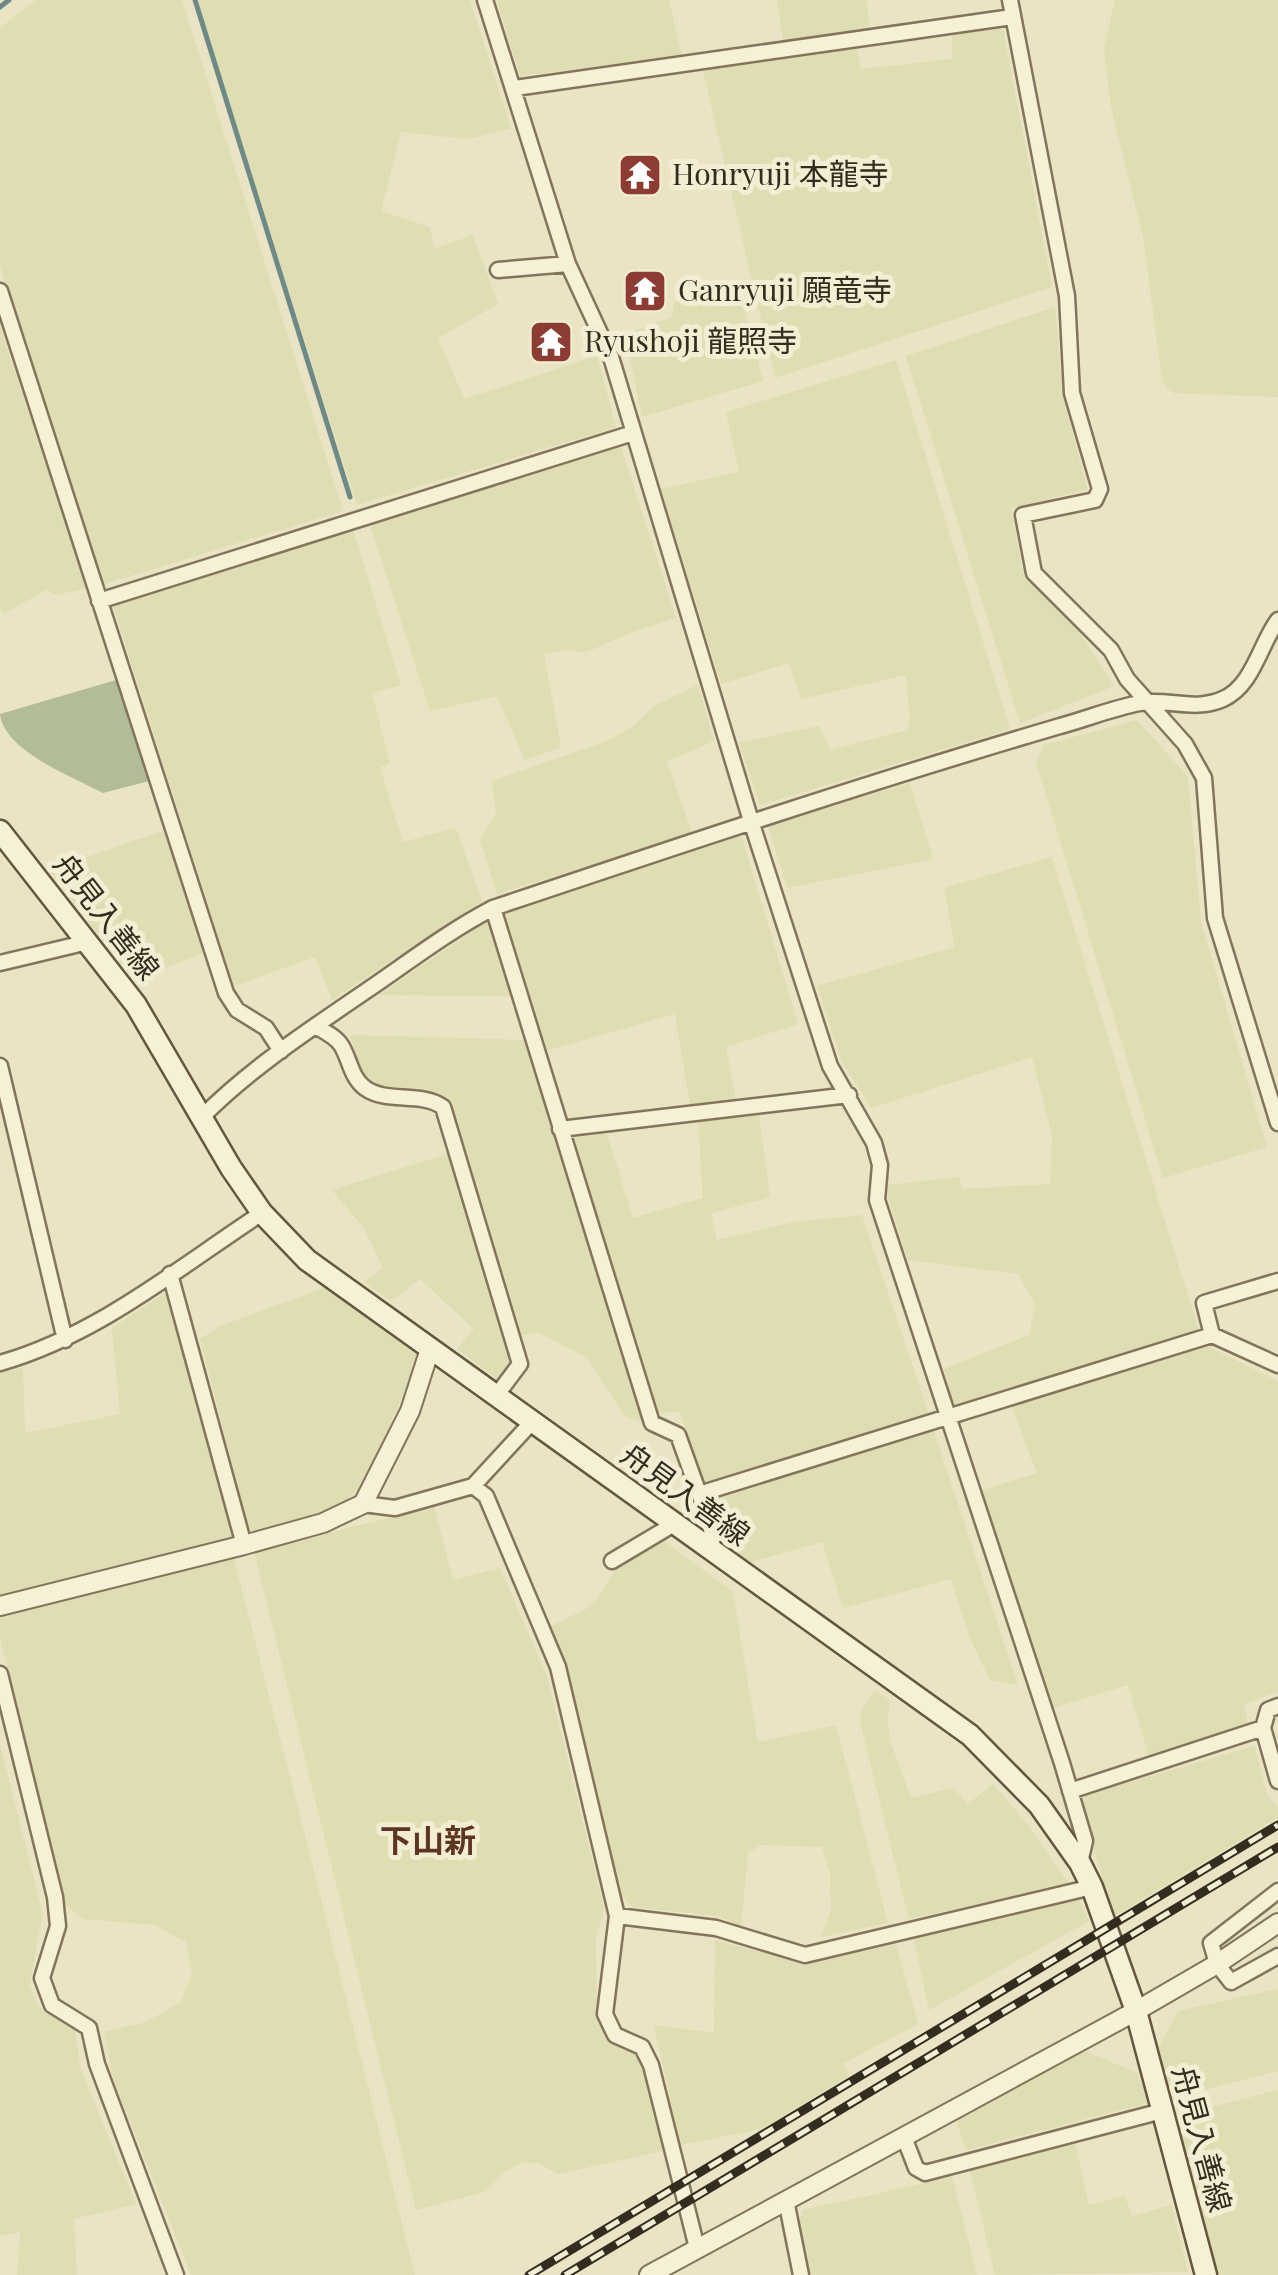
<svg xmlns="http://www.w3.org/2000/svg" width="1278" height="2275" font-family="'Playfair Display','Noto Sans JP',serif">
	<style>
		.farmland { fill: #dfddb2 }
		.cemetery { fill: #b3bc98 }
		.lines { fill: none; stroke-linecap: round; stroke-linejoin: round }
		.stream { stroke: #6d8a87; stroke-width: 5 }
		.minor-casing { stroke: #83755c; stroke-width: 19 }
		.tertiary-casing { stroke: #83755c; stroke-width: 22 }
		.secondary-casing { stroke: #65573f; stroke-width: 25 }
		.minor { stroke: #f5f0d6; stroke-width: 14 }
		.tertiary { stroke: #f5f0d6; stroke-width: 18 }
		.secondary { stroke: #f5f0d6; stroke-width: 20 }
		.rail-casing { stroke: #342c1f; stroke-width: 9 }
		.rail { stroke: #f2edd3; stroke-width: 5; stroke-dasharray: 15; stroke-linecap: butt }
		.labels { text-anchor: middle; stroke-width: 10; stroke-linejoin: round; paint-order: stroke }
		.poi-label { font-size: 30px; fill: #342c1f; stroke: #f2edd3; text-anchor: start }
		.street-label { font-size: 30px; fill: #342c1f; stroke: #f2edd3 }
		.neighbourhood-label { font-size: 32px; font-weight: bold; fill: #5d3622; stroke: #f2edd3 }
	</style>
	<rect width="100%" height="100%" fill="#eae3c4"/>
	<path class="farmland" d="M 36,0 L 182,0 L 343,511 L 101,585 L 0,266 L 0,28 Z
		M 197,0 L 470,0 L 511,128 L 468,139 L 401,132 L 381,211 L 430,227 L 434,249 L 473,235 L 498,304 L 438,338 L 464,399 L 597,356 L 616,427 L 357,505 Z
		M 497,0 L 669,0 L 682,56 L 520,76 Z
		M 777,0 L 866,0 L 870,27 L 783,40 Z
		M 1115,0 L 1278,0 L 1278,397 L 1173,393 L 1162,382 L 1144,241 L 1111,107 L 1104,48 Z
		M 1003,29 L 1052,287 L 775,378 L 703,71 L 857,49 L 861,69 L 952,59 L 952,34 Z
		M 739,290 L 763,381 L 642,417 L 625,334 L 671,318 L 675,302 Z
		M 1055,307 L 1062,388 L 1087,490 L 1011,508 L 1022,568 L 1075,626 L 1114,686 L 1020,723 L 906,356 Z
		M 0,327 L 87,588 L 57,595 L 46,590 L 5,613 L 0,609 Z
		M 896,360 L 1010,729 L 760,805 L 739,743 L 819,726 L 831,750 L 907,730 L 910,718 L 906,675 L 801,699 L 789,663 L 721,684 L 661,489 L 739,472 L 726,412 Z
		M 621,447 L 676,618 L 630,633 L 587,652 L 564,650 L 544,654 L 561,747 L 525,760 L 497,696 L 430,711 L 370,524 Z
		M 353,530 L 401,685 L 372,693 L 390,763 L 380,767 L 403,842 L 456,828 L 482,901 L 332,1000 L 315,957 L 234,986 L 113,606 Z
		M 698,685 L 714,741 L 667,761 L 692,833 L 497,894 L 480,840 L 496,814 L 492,781 L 607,741 L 632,727 L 654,706 Z
		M 1137,720 L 1188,777 L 1201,922 L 1267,1147 L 1163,1178 L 1036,762 L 1044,745 Z
		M 910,783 L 933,859 L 787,888 L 768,825 Z
		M 166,830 L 206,952 L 133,980 L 49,870 Z
		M 741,835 L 798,1024 L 726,1047 L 736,1101 L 690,1105 L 675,1014 L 545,1051 L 501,913 Z
		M 1052,857 L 1199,1331 L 953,1405 L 944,1369 L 1029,1335 L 1035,1304 L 1018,1274 L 908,1260 L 889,1201 L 887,1185 L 959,1177 L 962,1189 L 1050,1184 L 1052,1135 L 1032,1057 L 871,1108 L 842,1062 L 817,986 L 955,947 L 944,888 Z
		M 490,919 L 514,996 L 379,995 Z
		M 350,1035 L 526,1040 L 645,1422 L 625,1416 L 586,1357 L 539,1333 L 522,1335 L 449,1103 L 441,1094 L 426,1089 L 378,1086 L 363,1077 Z
		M 759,1115 L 770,1197 L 711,1213 L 717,1240 L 794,1222 L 862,1215 L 929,1415 L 703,1486 L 680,1412 L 656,1413 L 570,1138 L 607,1134 L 633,1218 L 703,1198 L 698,1122 Z
		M 450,1153 L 513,1363 L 500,1381 L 457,1349 L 474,1329 L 420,1279 L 391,1301 L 364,1282 L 383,1268 L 364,1228 L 332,1190 Z
		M 327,1287 L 417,1351 L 418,1361 L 363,1486 L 331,1513 L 254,1532 L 247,1522 L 200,1339 L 220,1326 Z
		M 163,1294 L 172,1298 L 235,1534 L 232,1542 L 0,1596 L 0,1373 L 23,1368 L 25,1433 L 120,1414 L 112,1328 Z
		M 1203,1344 L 1278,1381 L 1278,1692 L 1244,1704 L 1249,1728 L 1149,1758 L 1128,1685 L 1049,1709 L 976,1492 L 1037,1473 L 1010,1403 Z
		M 932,1426 L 1018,1685 L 990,1680 L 970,1638 L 951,1579 L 843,1608 L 822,1542 L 750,1562 L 719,1539 L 706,1499 Z
		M 434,1507 L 453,1580 L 500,1568 L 547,1676 L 604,1908 L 596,1939 L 597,2018 L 612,2040 L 641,2057 L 663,2151 L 558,2174 L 540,2164 L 523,2162 L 504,2172 L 484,2192 L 416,2210 L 254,1551 Z
		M 656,1535 L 733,1592 L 758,1742 L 836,1725 L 888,1923 L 821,1937 L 831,1911 L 830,1873 L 822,1847 L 760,1845 L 748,1853 L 741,1927 L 718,1916 L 632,1907 L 622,1894 L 565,1671 L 547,1628 L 586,1609 L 597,1600 L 621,1560 Z
		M 234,1559 L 320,1894 L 415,2275 L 191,2275 L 114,2081 L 104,2032 L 146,2022 L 181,2002 L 192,1973 L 186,1942 L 154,1925 L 83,1919 L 65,1904 L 0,1637 L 0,1615 Z
		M 876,1691 L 890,1702 L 887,1720 L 891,1743 L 911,1798 L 953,1788 L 968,1804 L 993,1784 L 1026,1822 L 1069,1884 L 909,1919 L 861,1726 L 861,1710 Z
		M 0,1745 L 43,1914 L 29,1986 L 39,2006 L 75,2030 L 81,2070 L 136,2204 L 74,2219 L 77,2275 L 17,2275 L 20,2232 L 0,2236 Z
		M 1254,1746 L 1268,1796 L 1278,1806 L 1278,1818 L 1113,1917 L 1080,1797 Z
		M 1078,1898 L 1089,1921 L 929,2010 L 913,1936 Z
		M 715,1940 L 805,1965 L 896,1944 L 918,2024 L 844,2063 L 849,2076 L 761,2129 L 680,2145 L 654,2025 L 714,2033 Z
		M 1278,1989 L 1278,2071 L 1171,2098 L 1158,2049 L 1178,2011 Z
		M 1084,2051 L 1138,2073 L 1148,2103 L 966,2150 L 956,2120 Z
		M 1278,2090 L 1278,2275 L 1218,2275 L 1176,2116 Z
		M 1075,2142 L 1089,2205 L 1125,2196 L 1132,2216 L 1172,2205 L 1188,2272 L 995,2275 L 970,2170 Z
		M 952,2177 L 977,2275 L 810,2275 L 798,2226 L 803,2210 Z"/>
	<path class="cemetery" d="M 116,680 L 149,781 L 103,793 C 73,777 4,751 0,714 Z"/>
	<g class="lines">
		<path class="stream" d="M 195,0 L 350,497
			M 0,7 L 9,0"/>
		<defs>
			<path id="minor" d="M 485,0 L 568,264 L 611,357 L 751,821 L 830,1066 L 874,1143 L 880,1165 L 877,1200 L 1062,1763 L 1085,1841 L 1080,1863
				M 1010,0 L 1067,296 L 1072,393 L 1100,489 L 1095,500 L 1023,515 L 1034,573 L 1111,650 L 1127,679 L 1185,744 L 1204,778 L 1215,918 L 1278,1123
				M 515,88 L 1012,17
				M 498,270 L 568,264
				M 0,291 L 226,993 L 237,1010 L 266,1028 L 281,1051
				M 99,601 L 633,433
				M 493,908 L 652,1423 L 678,1435 L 711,1527 L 713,1552
				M 0,963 L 88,942
				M 315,1026 C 324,1031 336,1037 341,1045 C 350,1059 351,1078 365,1088 C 387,1104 420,1091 443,1107 L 520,1364 L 496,1396
				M 0,1066 L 65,1340
				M 203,1116 C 252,1067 312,1028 369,989 C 410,961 449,931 493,908 C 681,845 869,782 1060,726 C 1086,719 1113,708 1140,703 C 1169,698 1194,712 1223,699 C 1253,686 1260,644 1278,620
				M 560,1129 L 849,1095
				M 170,1274 L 244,1545
				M 1278,1281 L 1204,1303 L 1212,1335 L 1278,1365
				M 0,1363 C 98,1335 178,1268 262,1213
				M 473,1486 L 532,1422
				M 699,1494 L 1212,1335
				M 363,1504 L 395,1508 L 473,1486 L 486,1496 L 558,1667 L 617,1916 L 605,2014 L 615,2035 L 642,2047 L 651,2065 L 697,2248
				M 612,1561 L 674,1524
				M 0,1674 L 55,1897 L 58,1926 L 42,1978 L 52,2005 L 89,2028 L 97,2064 L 176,2275
				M 1278,1706 L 1268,1710 L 1263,1728 L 1278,1781
				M 1070,1791 L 1263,1728
				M 1278,1891 L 1211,1943 L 1217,1964 L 1231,1982 L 1278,1956
				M 617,1916 L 716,1928 L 805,1955 L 1092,1887
				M 904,2137 L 916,2168 L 925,2173 L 1162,2111
				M 786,2200 L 801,2275"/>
			<path id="tertiary" d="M 0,1606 L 244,1545 L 323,1523 L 363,1504 L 410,1411 L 430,1349
				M 649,2275 L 1136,2011 L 1217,1964 L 1278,1923"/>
			<path id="secondary" d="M 0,831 L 136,1005 L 231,1168 L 262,1213 L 307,1260 L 970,1735 L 1039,1805 L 1080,1863 L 1092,1887 L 1136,2011 L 1206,2275"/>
		</defs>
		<use href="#minor" class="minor-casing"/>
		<use href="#tertiary" class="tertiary-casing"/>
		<use href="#secondary" class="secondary-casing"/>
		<use href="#minor" class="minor"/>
		<use href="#tertiary" class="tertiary"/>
		<use href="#secondary" class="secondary"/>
		<defs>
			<path id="rail" d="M 529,2275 L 1278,1825
				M 565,2275 L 1278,1847"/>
		</defs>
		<use href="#rail" class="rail-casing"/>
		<use href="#rail" class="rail"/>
	</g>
	<defs>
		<symbol id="temple-square" viewBox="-11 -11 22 22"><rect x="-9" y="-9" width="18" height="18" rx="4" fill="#8c3c32" stroke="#f2edd3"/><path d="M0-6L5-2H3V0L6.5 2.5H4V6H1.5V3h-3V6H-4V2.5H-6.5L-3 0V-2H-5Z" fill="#fff"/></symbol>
	</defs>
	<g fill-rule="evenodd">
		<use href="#temple-square" x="615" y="150" width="50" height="50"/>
		<use href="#temple-square" x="620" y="266" width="50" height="50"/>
		<use href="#temple-square" x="526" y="317" width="50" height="50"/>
	</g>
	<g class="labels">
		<g class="poi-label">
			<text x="672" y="185">Honryuji 本龍寺</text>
			<text x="678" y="301">Ganryuji 願竜寺</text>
			<text x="584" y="352">Ryushoji 龍照寺</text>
		</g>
		<g class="street-label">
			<text transform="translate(106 917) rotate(52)" y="10">舟見入善線</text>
			<text transform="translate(685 1495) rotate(36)" y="10">舟見入善線</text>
			<text transform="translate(1201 2139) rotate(75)" y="10">舟見入善線</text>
		</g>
		<g class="neighbourhood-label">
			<text x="428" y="1852">下山新</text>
		</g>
	</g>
</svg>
